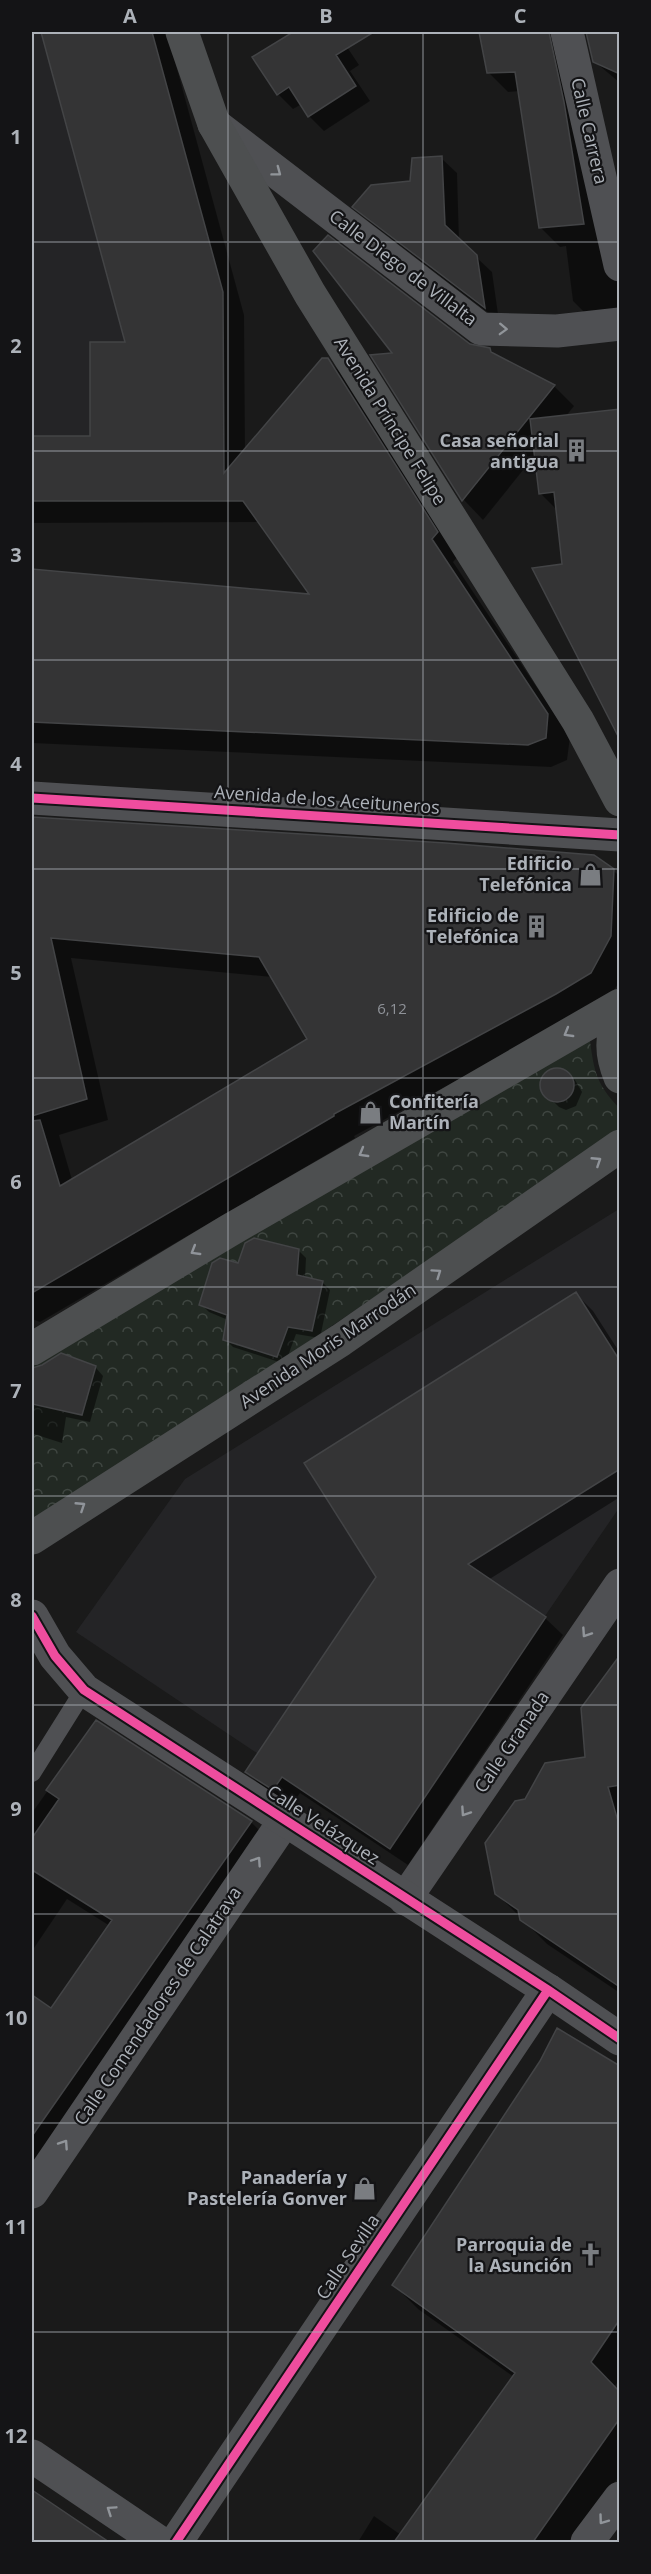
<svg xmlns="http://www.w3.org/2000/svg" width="651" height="2574" font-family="'Open Sans',sans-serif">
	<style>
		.built { fill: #242426 }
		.park { fill: url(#park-crowns) }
		.shadow { fill: #0007; fill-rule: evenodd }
		.building { fill: #343435; stroke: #434446; stroke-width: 1.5 }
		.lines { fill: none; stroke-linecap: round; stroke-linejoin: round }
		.service { stroke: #4f5053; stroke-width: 18 }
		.minor { stroke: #4f5053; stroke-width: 33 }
		.tertiary { stroke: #4f5053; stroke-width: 33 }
		.secondary { stroke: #4d4f50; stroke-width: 33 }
		.cycleway-casing { stroke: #141416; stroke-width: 13 }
		.cycleway { stroke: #ef4d9e; stroke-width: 9 }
		.oneway { stroke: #91959a }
		.oneway2 { stroke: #90949a }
		.grid { fill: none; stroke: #adb2b9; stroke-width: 1.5; stroke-opacity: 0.55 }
		.labels { text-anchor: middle; stroke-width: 4.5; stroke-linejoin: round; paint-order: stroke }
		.number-label { font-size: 15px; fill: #8f9298 }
		.street-label { font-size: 18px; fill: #adb2b9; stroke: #141416 }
		.poi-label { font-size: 18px; font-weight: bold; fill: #adb2b9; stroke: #141416; text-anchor: end }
		.neatline { fill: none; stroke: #adb2b9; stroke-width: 2 }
		.grid-label { font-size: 20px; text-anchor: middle; font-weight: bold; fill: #adb2b9 }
	</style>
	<defs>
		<pattern id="park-crowns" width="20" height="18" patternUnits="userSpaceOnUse" patternTransform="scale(1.5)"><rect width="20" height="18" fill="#222923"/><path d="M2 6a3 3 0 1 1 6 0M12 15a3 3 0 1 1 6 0" fill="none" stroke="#3f4641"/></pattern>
	</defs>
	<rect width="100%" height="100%" fill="#1a1a1a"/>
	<path class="built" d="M 32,32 L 152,32 L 222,291 L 224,501 L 32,501 Z
		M 619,1209 L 619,1508 L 390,1842 L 76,1632 L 185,1479 Z"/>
	<path class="park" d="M 589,1034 C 594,1069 594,1081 619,1108 L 619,1133 L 117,1470 L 32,1522 L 32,1366 L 236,1241 Z"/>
	<path class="shadow" d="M 42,32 L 167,32 L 244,315 L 245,451 L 327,359 L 350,382 L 459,555 L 453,562 L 570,737 L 567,760 L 551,767 L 32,743 L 32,570 L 312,596 L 260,522 L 32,523 L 32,437 L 92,437 L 127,343 Z
		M 295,32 L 337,32 L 359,65 L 350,71 L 370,101 L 324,131 L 309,116 L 302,104 L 293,109 L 278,94 L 255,58 Z
		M 482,32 L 620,32 L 620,83 L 594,61 L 588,33 L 584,33 L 568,56 L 620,284 L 620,321 L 593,321 L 573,301 L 566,246 L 560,247 L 540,227 L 520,91 L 508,92 L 488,72 Z
		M 620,150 L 620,172 L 617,159 Z
		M 441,158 L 457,173 L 459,241 L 492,272 L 499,321 L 370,222 L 355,207 L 412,182 Z
		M 469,345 L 490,349 L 498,358 L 554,386 L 574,406 L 566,416 L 564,566 L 558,511 L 540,493 L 536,454 L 483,520 L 464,500 L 373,356 Z
		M 32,818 L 446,844 L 613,870 L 620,877 L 620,980 L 612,994 L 578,1015 L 354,1136 L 355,1138 L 40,1322 L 32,1319 ZM 71,958 L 272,977 L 309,1040 L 72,1180 L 59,1135 L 108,1120 Z
		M 559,1068 L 575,1080 L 582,1092 L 576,1106 L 566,1110 L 559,1107 L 541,1089 L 542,1082 L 548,1071 Z
		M 298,1250 L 306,1258 L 305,1278 L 322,1282 L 330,1290 L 320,1338 L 296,1334 L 285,1364 L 233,1347 L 225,1339 L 228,1320 L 209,1312 L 201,1304 L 239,1265 Z
		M 576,1294 L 593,1311 L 620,1353 L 620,1497 L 488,1580 L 545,1618 L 563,1635 L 408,1865 L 300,1793 L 291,1806 L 264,1789 L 247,1772 Z
		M 61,1355 L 96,1368 L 103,1376 L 90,1422 L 66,1417 L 62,1443 L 34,1434 L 32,1442 L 32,1376 L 44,1380 Z
		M 620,1655 L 620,1993 L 547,1944 L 497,1894 L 526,1801 L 586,1758 L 612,1667 Z
		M 96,1722 L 251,1822 L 274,1845 L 32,2190 L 32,1997 L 52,2011 L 110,1926 L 67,1899 L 32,1951 L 32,1813 Z
		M 620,2068 L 620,2379 L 614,2387 L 620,2392 L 620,2475 L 572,2542 L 358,2542 L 374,2516 L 401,2535 L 514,2377 L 418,2309 L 394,2285 Z
		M 32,2492 L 106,2542 L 32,2542 Z"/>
	<path class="building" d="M 41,32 L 152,32 L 223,292 L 224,473 L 322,358 L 328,358 L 438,532 L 432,539 L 548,714 L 546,738 L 528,745 L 32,722 L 32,569 L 309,594 L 243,501 L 32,501 L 32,436 L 90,436 L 90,342 L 125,342 Z
		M 293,32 L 374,32 L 336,55 L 356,86 L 308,117 L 289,87 L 277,95 L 252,57 Z
		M 479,32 L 549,32 L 564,102 L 584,224 L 539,228 L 515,72 L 487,73 Z
		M 586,32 L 620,32 L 620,74 L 593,62 Z
		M 442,156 L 445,225 L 477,255 L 485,308 L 352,207 L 371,185 L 410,181 L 412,158 Z
		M 328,235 L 470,344 L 490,348 L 491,352 L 555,385 L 462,501 L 370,355 L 392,353 L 313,251 Z
		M 620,409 L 620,740 L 532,568 L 562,564 L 554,492 L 539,494 L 530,419 Z
		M 32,817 L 446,843 L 594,855 L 614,869 L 611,936 L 591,973 L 556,994 L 334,1114 L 334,1116 L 32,1293 L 32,1121 L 40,1120 L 60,1186 L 307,1039 L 259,957 L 51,938 L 87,1099 L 32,1116 Z
		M540 1085a17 17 0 1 1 34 0a17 17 0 1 1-34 0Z
		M 254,1238 L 299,1249 L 297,1275 L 323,1281 L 312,1331 L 288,1327 L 277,1357 L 223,1340 L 227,1315 L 199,1305 L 212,1263 L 220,1258 L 238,1263 L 245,1243 Z
		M 576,1292 L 620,1361 L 620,1469 L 468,1564 L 546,1617 L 390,1849 L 282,1777 L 273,1790 L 245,1772 L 376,1577 L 304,1463 Z
		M 61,1353 L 96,1366 L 82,1415 L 32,1404 L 32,1368 L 42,1365 Z
		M 620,1655 L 620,1785 L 608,1787 L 620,1828 L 620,1987 L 520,1920 L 518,1910 L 495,1894 L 485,1843 L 515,1801 L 525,1799 L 545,1763 L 585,1757 L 581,1708 Z
		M 96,1720 L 252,1821 L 32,2136 L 32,1995 L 51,2008 L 112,1920 L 32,1870 L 32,1838 L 59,1799 L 46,1790 Z
		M 557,2028 L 620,2066 L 620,2319 L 591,2362 L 620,2392 L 620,2418 L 533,2542 L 394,2542 L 515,2373 L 392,2285 L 540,2061 Z
		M 32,2490 L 109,2542 L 32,2542 Z"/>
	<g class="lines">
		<path class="service" d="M 32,1773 L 84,1690"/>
		<path class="minor" d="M 214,124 L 481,329 L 557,331 L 620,324
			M 32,798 L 620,835
			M 405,1899 L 620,1585
			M 32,2192 L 285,1820
			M 176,2542 L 548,1990"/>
		<path class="tertiary" d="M 567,32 L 620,265
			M 32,1616 L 55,1656 L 84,1690 L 548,1990 L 620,2039
			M 32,2456 L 159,2542
			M 587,2542 L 620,2498"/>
		<path class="secondary" d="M 182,32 L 214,124 L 310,294 L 578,721 L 620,800
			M 620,1019 C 609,1038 612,1058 620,1077
			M 32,1349 L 230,1230 L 620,1005
			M 32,1538 L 341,1340 L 620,1146"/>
		<defs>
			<path id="cycleway" d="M 32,798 L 620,835
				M 32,1616 L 55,1656 L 84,1690 L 548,1990 L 620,2039
				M 176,2542 L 548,1990"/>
		</defs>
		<use href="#cycleway" class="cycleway-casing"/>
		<use href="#cycleway" class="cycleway"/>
	</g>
	<defs><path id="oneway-chevron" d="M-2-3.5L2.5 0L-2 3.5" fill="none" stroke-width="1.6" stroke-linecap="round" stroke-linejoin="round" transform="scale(1.5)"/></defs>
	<g class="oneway">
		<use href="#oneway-chevron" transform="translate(277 172) rotate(37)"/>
		<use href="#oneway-chevron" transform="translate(503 329) rotate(2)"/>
		<use href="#oneway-chevron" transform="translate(586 1633) rotate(124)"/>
		<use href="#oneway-chevron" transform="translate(465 1812) rotate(124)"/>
		<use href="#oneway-chevron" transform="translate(257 1861) rotate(-56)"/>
		<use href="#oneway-chevron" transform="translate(64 2144) rotate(-56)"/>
		<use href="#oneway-chevron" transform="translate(111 2510) rotate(-146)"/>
		<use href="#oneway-chevron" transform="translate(603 2520) rotate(126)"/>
	</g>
	<g class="oneway2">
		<use href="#oneway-chevron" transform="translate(568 1033) rotate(150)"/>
		<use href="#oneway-chevron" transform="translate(363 1153) rotate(150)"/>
		<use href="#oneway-chevron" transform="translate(597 1161) rotate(-33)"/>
		<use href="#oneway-chevron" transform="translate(195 1251) rotate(149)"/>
		<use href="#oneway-chevron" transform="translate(437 1273) rotate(-35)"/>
		<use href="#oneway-chevron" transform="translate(81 1506) rotate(-33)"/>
	</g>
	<path class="grid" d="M 228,32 L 228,2542M 423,32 L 423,2542M 32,242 L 620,242M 32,451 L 620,451M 32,660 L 620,660M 32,869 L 620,869M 32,1078 L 620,1078M 32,1287 L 620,1287M 32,1496 L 620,1496M 32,1705 L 620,1705M 32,1914 L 620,1914M 32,2123 L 620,2123M 32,2332 L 620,2332"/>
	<defs>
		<symbol id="building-bare" viewBox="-9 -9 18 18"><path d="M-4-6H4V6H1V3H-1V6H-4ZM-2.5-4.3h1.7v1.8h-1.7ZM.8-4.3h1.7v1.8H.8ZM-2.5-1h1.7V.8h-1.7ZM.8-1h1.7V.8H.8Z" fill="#7a7d81" stroke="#141416" stroke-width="2.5" paint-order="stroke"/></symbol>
		<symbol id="shop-bare" viewBox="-9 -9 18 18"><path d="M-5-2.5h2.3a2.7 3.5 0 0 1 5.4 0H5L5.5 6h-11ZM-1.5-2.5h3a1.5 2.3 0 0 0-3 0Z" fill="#7a7d81" stroke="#141416" stroke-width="2.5" paint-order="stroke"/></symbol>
		<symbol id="church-bare" viewBox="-9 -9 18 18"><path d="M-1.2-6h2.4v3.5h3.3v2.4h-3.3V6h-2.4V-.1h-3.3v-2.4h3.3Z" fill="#7a7d81" stroke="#141416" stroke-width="2.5" paint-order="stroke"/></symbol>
	</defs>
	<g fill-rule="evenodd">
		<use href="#building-bare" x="560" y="434" width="33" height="33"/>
		<use href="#shop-bare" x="574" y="858" width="33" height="33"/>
		<use href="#building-bare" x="520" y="910" width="33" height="33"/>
		<use href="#shop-bare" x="354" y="1096" width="33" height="33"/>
		<use href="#shop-bare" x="348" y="2172" width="33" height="33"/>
		<use href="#church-bare" x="574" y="2238" width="33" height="33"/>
	</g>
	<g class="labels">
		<g class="number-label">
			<text x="392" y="1014">6,12</text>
		</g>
		<g class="street-label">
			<text transform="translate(589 131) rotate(77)" y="6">Calle Carrera</text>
			<text transform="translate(403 268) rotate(37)" y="6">Calle Diego de Villalta</text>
			<text transform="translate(390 421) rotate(58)" y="6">Avenida Príncipe Felipe</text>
			<text transform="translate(327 800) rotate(4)" y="6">Avenida de los Aceituneros</text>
			<text transform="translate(328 1346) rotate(-34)" y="6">Avenida Moris Marrodán</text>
			<text transform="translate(512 1742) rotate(-56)" y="6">Calle Granada</text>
			<text transform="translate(323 1825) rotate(33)" y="6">Calle Velázquez</text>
			<text transform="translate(158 2006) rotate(-56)" y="6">Calle Comendadores de Calatrava</text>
			<text transform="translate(348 2257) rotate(-56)" y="6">Calle Sevilla</text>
		</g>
		<g class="poi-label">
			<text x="559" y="447">Casa señorial<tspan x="559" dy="21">antigua</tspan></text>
			<text x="572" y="870">Edificio<tspan x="572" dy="21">Telefónica</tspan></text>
			<text x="519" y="922">Edificio de<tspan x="519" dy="21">Telefónica</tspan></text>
			<text x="389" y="1108" text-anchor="start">Confitería<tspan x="389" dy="21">Martín</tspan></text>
			<text x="347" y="2184">Panadería y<tspan x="347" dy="21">Pastelería Gonver</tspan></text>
			<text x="572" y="2251">Parroquia de<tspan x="572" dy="21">la Asunción</tspan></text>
		</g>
	</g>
	<rect width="651" height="2574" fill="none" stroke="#141416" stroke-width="66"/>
	<rect x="33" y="33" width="585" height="2508" class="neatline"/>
	<g class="grid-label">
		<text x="130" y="23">A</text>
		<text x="326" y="23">B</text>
		<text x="520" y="23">C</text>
		<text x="16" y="144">1</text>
		<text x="16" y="353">2</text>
		<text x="16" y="562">3</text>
		<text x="16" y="771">4</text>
		<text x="16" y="980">5</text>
		<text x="16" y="1189">6</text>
		<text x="16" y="1398">7</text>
		<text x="16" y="1607">8</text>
		<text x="16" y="1816">9</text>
		<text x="16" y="2025">10</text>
		<text x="16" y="2234">11</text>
		<text x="16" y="2443">12</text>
	</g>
</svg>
